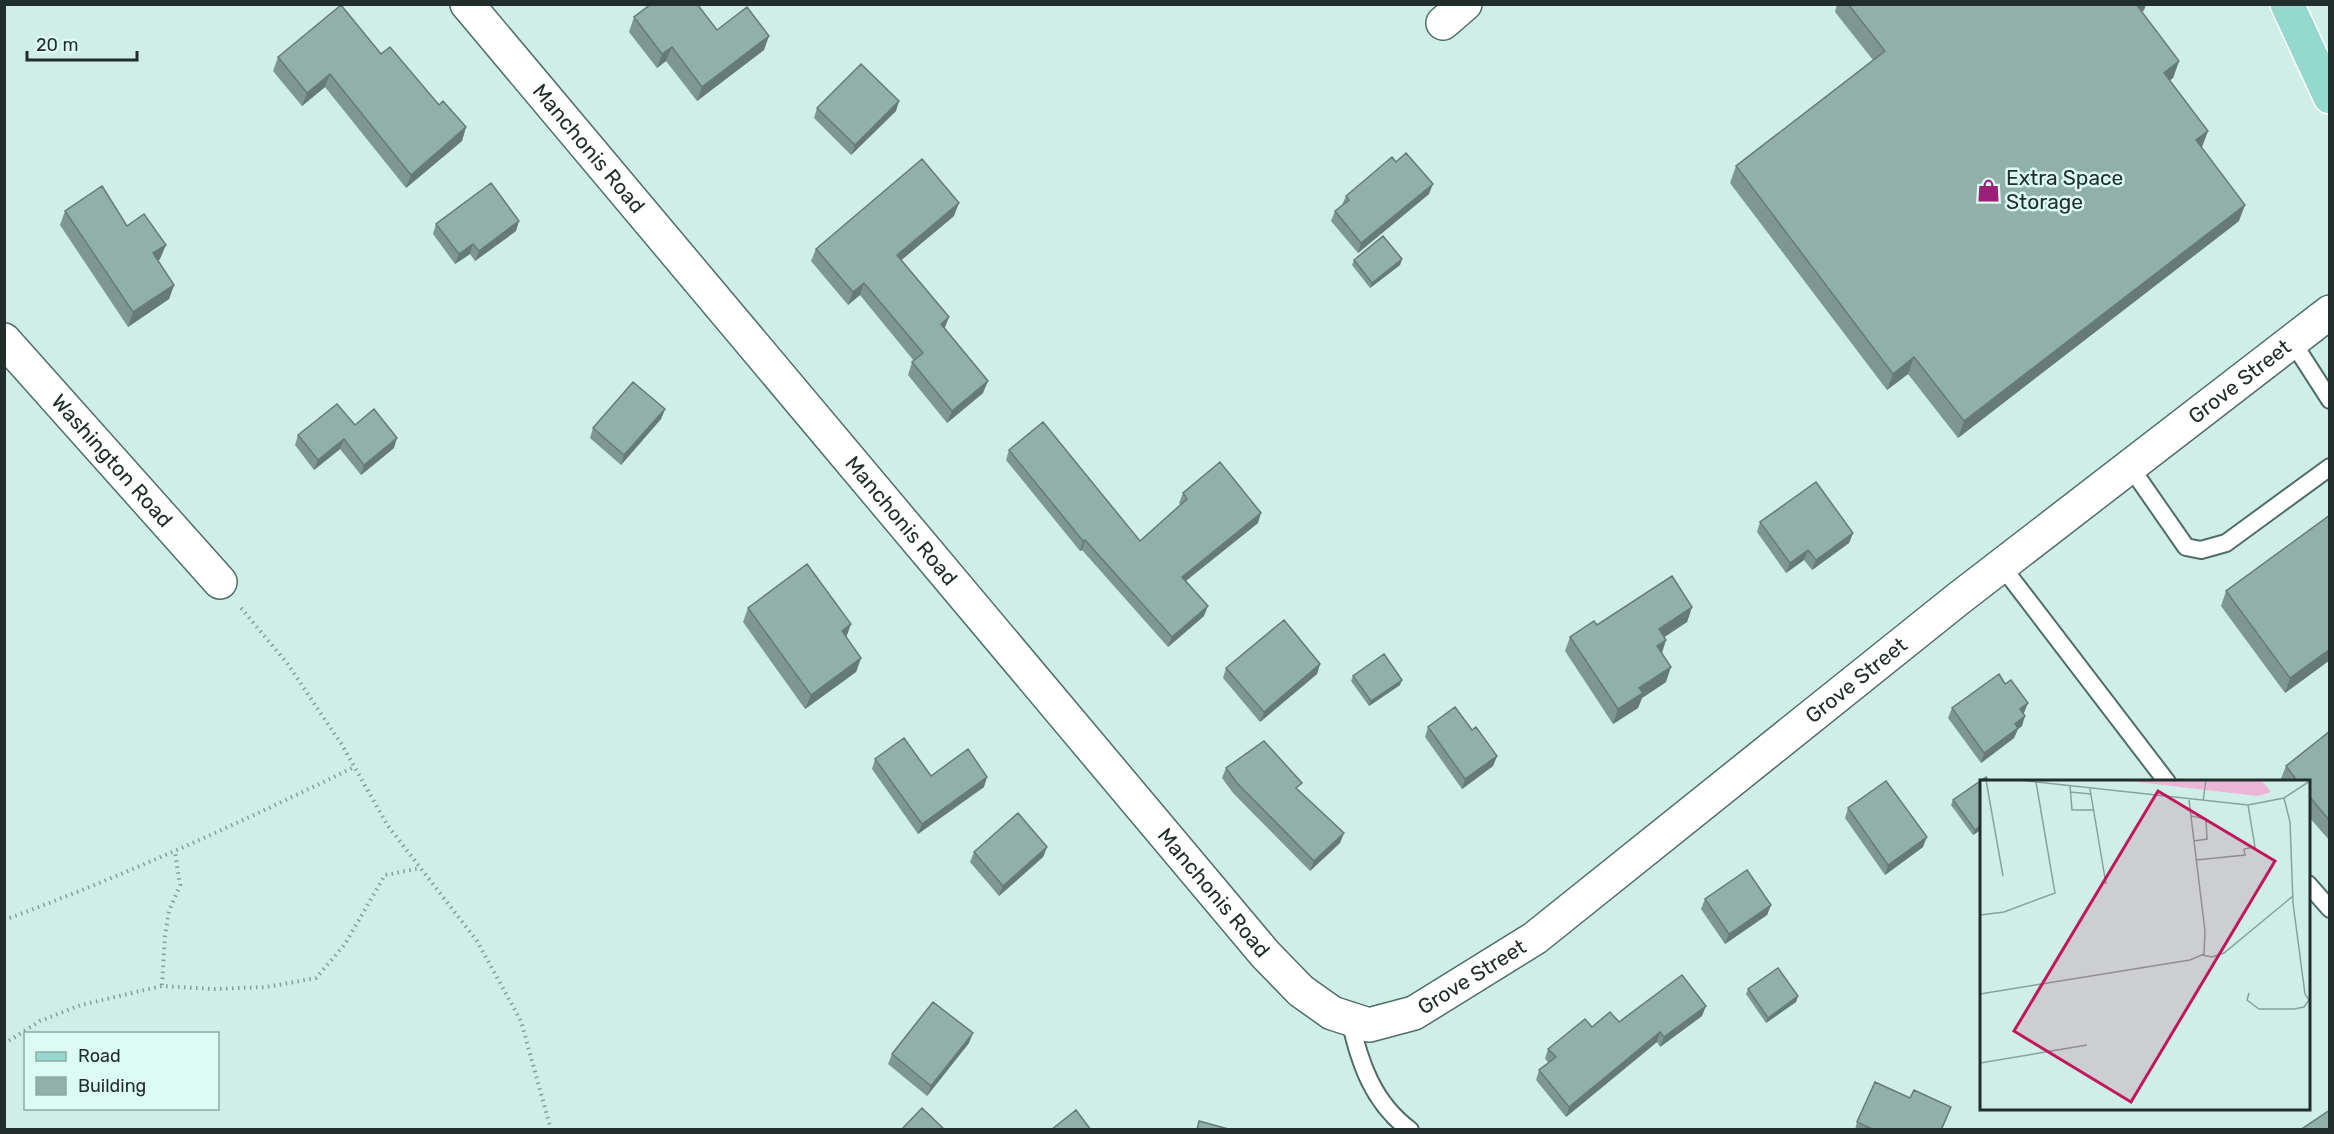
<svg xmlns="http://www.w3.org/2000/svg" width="2334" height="1134" font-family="Rubik,sans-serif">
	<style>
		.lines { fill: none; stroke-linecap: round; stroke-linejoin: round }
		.service-casing { stroke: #516d67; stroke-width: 20 }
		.minor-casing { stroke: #516d67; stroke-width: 36 }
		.primary-casing { stroke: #fff; stroke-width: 36 }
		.path { stroke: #869e99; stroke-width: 4; stroke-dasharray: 1.5 4.5; stroke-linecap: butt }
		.service { stroke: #fff; stroke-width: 16 }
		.minor { stroke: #fff; stroke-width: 33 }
		.primary { stroke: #95d9cd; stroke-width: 33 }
		.wall { fill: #7e9792 }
		.shaded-wall { fill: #667b77 }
		.building { fill: #92b0aa; stroke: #667b77; stroke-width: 1.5 }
		.labels { text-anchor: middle; stroke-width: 5; stroke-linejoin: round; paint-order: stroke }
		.street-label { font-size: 21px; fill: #222e2c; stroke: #dbfbf4 }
		.poi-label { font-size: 21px; fill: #222e2c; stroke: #dbfbf4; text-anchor: start }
		.inset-road { fill: none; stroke: #89a19c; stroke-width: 1.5 }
		.view { fill: #c2185b; fill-opacity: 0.15; stroke: #c2185b; stroke-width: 3 }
		.inset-edge { fill: none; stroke: #222e2c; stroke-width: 3 }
	</style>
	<rect width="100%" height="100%" fill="#ceeee7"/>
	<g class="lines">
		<defs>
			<path id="service" d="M 2292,341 L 2330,400
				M 2129,465 L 2186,547 L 2201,550 L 2226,543 L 2330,467
				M 2001,565 L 2167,782
				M 2308,884 L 2330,909
				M 1350,1019 C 1359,1062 1373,1103 1410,1130"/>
			<g id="minor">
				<path id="s1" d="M 467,4 L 1265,954 L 1301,991 L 1332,1013 L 1369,1025 L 1414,1013 L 1535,938 L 1958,599 L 2330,312"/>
				<path d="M 1443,23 L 1465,4"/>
				<path id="s2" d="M 4,340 L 220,582"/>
			</g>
			<path id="primary" d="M 2287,4 L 2330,97"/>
		</defs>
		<use href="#service" class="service-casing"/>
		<use href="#minor" class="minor-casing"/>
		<use href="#primary" class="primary-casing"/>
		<path class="path" d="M 241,608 L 287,663 L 342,745 L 388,826 L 477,941 L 521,1021 L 551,1130
			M 4,920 C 124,876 240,823 354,767
			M 162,985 L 165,936 L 169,911 L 180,885 L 175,852
			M 4,1044 L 40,1021 L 81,1005 L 162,986 L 214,989 L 267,987 L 316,978 L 345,944 L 385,875 L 421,868"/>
		<use href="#service" class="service"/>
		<use href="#minor" class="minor"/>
		<use href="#primary" class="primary"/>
	</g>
	<path class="wall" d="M 1837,4 L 2146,4 L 2144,10 L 2141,12 L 2179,61 L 2173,78 L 2170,80 L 2208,131 L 2201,148 L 2239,221 L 1958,438 L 1908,374 L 1887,390 L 1730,183 L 1736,166 L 1873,60 L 1835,12 Z
		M 634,17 L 717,30 L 764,50 L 697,101 L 666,61 L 657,68 L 629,32 Z
		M 381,54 L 439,105 L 466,127 L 462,141 L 406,188 L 325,87 L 302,106 L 273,71 L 278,57 Z
		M 817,108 L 896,111 L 851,155 L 814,118 Z
		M 1396,162 L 1429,194 L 1358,253 L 1331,221 L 1335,211 L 1342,205 L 1346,196 Z
		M 65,211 L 127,226 L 160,259 L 158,261 L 174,285 L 169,299 L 128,327 L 60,225 Z
		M 954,216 L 901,260 L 945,328 L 983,393 L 947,423 L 908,375 L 912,362 L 914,361 L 860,295 L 848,305 L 811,261 L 816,249 Z
		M 436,224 L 516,231 L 475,261 L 470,254 L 455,264 L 433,234 Z
		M 1402,259 L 1400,265 L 1370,288 L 1352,265 L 1354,260 Z
		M 665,409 L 661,419 L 621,465 L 590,438 L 593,428 Z
		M 355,425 L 394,448 L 361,475 L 340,449 L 314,470 L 295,445 L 298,435 Z
		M 1009,450 L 1140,541 L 1181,505 L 1179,503 L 1183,493 L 1258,523 L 1186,581 L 1204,616 L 1168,647 L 1082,550 L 1080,551 L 1006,460 Z
		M 1760,522 L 1853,533 L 1849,543 L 1812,570 L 1804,560 L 1786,573 L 1757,532 Z
		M 2226,591 L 2330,660 L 2285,693 L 2221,606 Z
		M 1692,607 L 1687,622 L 1664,637 L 1666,640 L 1662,653 L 1666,682 L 1642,698 L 1638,708 L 1613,724 L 1565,651 L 1570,637 L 1597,625 Z
		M 748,608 L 846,638 L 861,658 L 856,672 L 805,709 L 743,622 Z
		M 1320,664 L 1317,674 L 1260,722 L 1223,678 L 1226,668 Z
		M 1353,676 L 1400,685 L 1369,706 L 1351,681 Z
		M 1952,708 L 2024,714 L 2022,726 L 2018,729 L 2014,738 L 1981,763 L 1948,718 Z
		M 1428,727 L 1472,730 L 1497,756 L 1493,766 L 1462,789 L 1425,737 Z
		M 2330,731 L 2330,841 L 2308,816 L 2308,782 L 2280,781 L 2286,766 Z
		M 875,759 L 931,776 L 984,787 L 918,834 L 872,769 Z
		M 1226,768 L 1299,790 L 1340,843 L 1310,871 L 1233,793 L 1222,778 Z
		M 1982,782 L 1982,829 L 1973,835 L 1951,805 L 1953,800 Z
		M 1848,808 L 1923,847 L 1885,875 L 1845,818 Z
		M 1047,847 L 1043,857 L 999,896 L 970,862 L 974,852 Z
		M 1705,899 L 1771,905 L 1767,915 L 1725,944 L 1701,909 Z
		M 1748,989 L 1796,1002 L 1766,1023 L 1746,994 Z
		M 1702,1016 L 1660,1047 L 1657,1042 L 1566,1117 L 1536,1080 L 1539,1070 L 1549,1063 L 1545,1059 L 1548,1049 L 1619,1022 Z
		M 969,1043 L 927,1096 L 888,1064 L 892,1054 Z
		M 1910,1098 L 1951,1107 L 1942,1130 L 1855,1130 L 1857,1122 Z"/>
	<path class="shaded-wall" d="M 2136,4 L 2146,4 L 2144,10 L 2130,21 Z
		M 769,36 L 764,50 L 697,101 L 702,87 Z
		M 672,47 L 666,61 L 657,68 L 662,54 Z
		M 2179,61 L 2173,78 L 2158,89 L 2164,73 Z
		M 330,74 L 325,87 L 302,106 L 307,93 Z
		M 899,101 L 896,111 L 851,155 L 855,145 Z
		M 466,127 L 462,141 L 406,188 L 411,175 Z
		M 2208,131 L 2202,147 L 2190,157 L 2196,140 Z
		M 1433,184 L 1429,194 L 1358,253 L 1361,243 Z
		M 959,203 L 954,216 L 892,268 L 897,255 Z
		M 2245,205 L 2239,221 L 1958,438 L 1964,421 Z
		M 519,221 L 516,231 L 475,261 L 479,251 Z
		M 473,244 L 470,254 L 455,264 L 459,254 Z
		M 166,245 L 160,259 L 148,268 L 153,253 Z
		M 1402,259 L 1400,265 L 1370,288 L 1372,283 Z
		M 864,283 L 860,295 L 848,305 L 853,292 Z
		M 174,285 L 169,299 L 128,327 L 133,312 Z
		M 949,317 L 944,330 L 941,324 Z
		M 1914,357 L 1908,374 L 1887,390 L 1893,374 Z
		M 988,381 L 983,393 L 947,423 L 952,411 Z
		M 665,409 L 661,419 L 621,465 L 624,455 Z
		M 397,438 L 394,448 L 361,475 L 364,465 Z
		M 344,439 L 340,449 L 314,470 L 318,460 Z
		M 1261,513 L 1258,523 L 1178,587 L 1182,577 Z
		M 1853,533 L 1849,543 L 1812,570 L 1816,560 Z
		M 1085,540 L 1082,550 L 1080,551 L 1083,541 Z
		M 1808,550 L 1804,560 L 1786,573 L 1790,563 Z
		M 1208,606 L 1204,616 L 1168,647 L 1172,637 Z
		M 1692,607 L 1687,622 L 1654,644 L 1659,629 Z
		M 851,624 L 846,638 L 842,631 Z
		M 1666,640 L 1661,655 L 1657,646 Z
		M 2330,649 L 2330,660 L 2285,693 L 2290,678 Z
		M 861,658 L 856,672 L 805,709 L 811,695 Z
		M 1320,664 L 1317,674 L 1260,722 L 1264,712 Z
		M 1671,667 L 1666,682 L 1642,698 L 1638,708 L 1613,724 L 1618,709 L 1639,688 Z
		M 1402,680 L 1400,685 L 1369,706 L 1371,701 Z
		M 2028,703 L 2024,713 L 2017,719 L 2020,709 Z
		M 2025,716 L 2022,726 L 2018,729 L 2014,738 L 1981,763 L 1984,753 L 2015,724 Z
		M 1497,756 L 1493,766 L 1462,789 L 1465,779 Z
		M 987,777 L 984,787 L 918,834 L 922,824 Z
		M 1982,825 L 1982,829 L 1973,835 L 1975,830 Z
		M 1344,833 L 1340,843 L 1310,871 L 1314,861 Z
		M 1927,837 L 1923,847 L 1885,875 L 1888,865 Z
		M 1047,847 L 1043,857 L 999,896 L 1003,886 Z
		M 1771,905 L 1767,915 L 1725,944 L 1729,934 Z
		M 1798,996 L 1796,1002 L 1766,1023 L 1768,1018 Z
		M 1706,1006 L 1702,1016 L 1660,1047 L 1664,1037 Z
		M 1660,1032 L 1657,1042 L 1566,1117 L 1569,1107 Z
		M 973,1033 L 969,1043 L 927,1096 L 931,1086 Z"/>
	<path class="building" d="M 651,4 L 697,4 L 717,30 L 747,7 L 769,36 L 702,87 L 672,47 L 662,54 L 634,17 Z
		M 1848,4 L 2136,4 L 2179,61 L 2164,73 L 2208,131 L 2196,140 L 2245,205 L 1964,421 L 1914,357 L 1893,374 L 1736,166 L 1885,51 Z
		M 341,5 L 381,54 L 390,47 L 439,105 L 443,101 L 466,127 L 411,175 L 330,74 L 307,93 L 278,57 Z
		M 861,64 L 899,101 L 855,145 L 817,108 Z
		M 1406,153 L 1433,184 L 1361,243 L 1335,211 L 1349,200 L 1346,196 L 1392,157 L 1396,162 Z
		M 922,159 L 959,203 L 897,255 L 949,317 L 941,324 L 988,381 L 952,411 L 912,362 L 923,353 L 864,283 L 853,292 L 816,249 Z
		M 491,183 L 519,221 L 479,251 L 473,244 L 459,254 L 436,224 Z
		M 102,186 L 127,226 L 144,214 L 166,245 L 153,253 L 174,285 L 133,312 L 65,211 Z
		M 1383,236 L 1402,259 L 1372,283 L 1354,260 Z
		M 633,382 L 665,409 L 624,455 L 593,428 Z
		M 337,404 L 355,425 L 374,409 L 397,438 L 364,465 L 344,439 L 318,460 L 298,435 Z
		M 1043,422 L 1140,541 L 1187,499 L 1183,493 L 1220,462 L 1261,513 L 1182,577 L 1208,606 L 1172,637 L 1085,540 L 1083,541 L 1009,450 Z
		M 1816,482 L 1853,533 L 1816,560 L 1808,550 L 1790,563 L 1760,522 Z
		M 2330,515 L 2330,649 L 2290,678 L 2226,591 Z
		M 807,564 L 851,624 L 842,631 L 861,658 L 811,695 L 748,608 Z
		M 1672,576 L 1692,607 L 1659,629 L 1666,640 L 1657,646 L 1671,667 L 1639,688 L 1643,693 L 1618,709 L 1570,637 L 1594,621 L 1597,625 Z
		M 1284,620 L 1320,664 L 1264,712 L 1226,668 Z
		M 1384,654 L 1402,680 L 1371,701 L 1353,676 Z
		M 1999,674 L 2005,684 L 2011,680 L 2028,703 L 2020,709 L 2025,716 L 2015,724 L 2018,728 L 1984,753 L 1952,708 Z
		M 1455,707 L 1472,730 L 1476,727 L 1497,756 L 1465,779 L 1428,727 Z
		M 2330,731 L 2330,821 L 2308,795 L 2308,782 L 2298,782 L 2286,766 Z
		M 904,738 L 931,776 L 968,749 L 987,777 L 922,824 L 875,759 Z
		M 1264,741 L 1302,783 L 1296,788 L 1344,833 L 1314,861 L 1237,783 L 1226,768 Z
		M 1986,777 L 1989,782 L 1982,782 L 1982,825 L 1975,830 L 1953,800 Z
		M 1886,781 L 1927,837 L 1888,865 L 1848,808 Z
		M 1018,813 L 1047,847 L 1003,886 L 974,852 Z
		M 1747,870 L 1771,905 L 1729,934 L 1705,899 Z
		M 1778,968 L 1798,996 L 1768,1018 L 1748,989 Z
		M 1682,975 L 1706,1006 L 1664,1037 L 1660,1032 L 1569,1107 L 1539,1070 L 1556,1057 L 1548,1049 L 1585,1019 L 1592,1027 L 1610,1012 L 1619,1022 Z
		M 933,1002 L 973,1033 L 931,1086 L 892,1054 Z
		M 1875,1082 L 1910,1098 L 1914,1090 L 1951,1107 L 1941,1130 L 1874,1130 L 1857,1122 Z
		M 922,1108 L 945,1130 L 901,1130 Z
		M 1076,1110 L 1091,1130 L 1051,1130 Z
		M 2330,1110 L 2330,1130 L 2300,1130 Z
		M 1199,1121 L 1232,1130 L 1197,1130 Z"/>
	<defs>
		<symbol id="shop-bare" viewBox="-9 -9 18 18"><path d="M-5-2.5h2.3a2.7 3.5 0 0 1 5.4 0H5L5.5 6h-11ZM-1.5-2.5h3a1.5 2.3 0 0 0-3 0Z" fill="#9b2078" stroke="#dbfbf4" stroke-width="2.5" paint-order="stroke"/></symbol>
	</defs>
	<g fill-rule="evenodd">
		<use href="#shop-bare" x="1972" y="174" width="33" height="33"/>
	</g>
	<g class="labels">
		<g class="street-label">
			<text dy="7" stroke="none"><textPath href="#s1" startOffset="189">Manchonis Road</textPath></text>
			<text dy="7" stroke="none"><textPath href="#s1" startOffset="2456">Grove Street</textPath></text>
			<text dy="7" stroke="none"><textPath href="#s2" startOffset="162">Washington Road</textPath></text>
			<text dy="7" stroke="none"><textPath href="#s1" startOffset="675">Manchonis Road</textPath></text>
			<text dy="7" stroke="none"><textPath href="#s1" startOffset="1970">Grove Street</textPath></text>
			<text dy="7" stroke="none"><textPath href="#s1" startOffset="1161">Manchonis Road</textPath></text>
			<text dy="7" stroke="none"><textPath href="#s1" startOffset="1484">Grove Street</textPath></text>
		</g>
		<g class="poi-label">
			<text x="2006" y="185">Extra Space<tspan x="2006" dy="24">Storage</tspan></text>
		</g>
	</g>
	<g transform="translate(1980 780)">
		<rect width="330" height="330" fill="#ceeee7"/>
		<path d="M 140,0 L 281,0 L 291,12 L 278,16 Z" fill="#edb6d7"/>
		<path class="inset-road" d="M 6,0 L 23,96M 39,0 L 268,25 L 304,18 L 330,1M 90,6 L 92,30 L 114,30M 110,9 L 126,104M 90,12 L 111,14M 304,18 L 310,42 L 313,123 L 325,214 L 329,220M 223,21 L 226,0M 211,36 L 226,39 L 227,59 L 214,61M 216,80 L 265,75 L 264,69 L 275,67 L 268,25M 0,135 L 24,132 L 75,113 L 56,2M 222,175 L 232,177 L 244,173 L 313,116M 269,213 L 267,220 L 279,229 L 314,229 L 324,227 L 329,220M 0,214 L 210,180 L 224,174 L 225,151 L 209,20M 0,283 L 107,265"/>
		<path class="view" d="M 178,11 L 295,81 L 151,322 L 34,251 Z"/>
		<rect width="330" height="330" class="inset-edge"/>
	</g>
	<rect width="2334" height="1134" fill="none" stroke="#222e2c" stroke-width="12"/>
	<rect x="24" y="1032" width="195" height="78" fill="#dbfbf4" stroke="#91a9a4" stroke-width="1.5"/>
	<rect x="36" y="1052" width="30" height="9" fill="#95d9cd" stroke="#91a9a4" stroke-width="1.5"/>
	<text x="78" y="1062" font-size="18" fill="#222e2c">Road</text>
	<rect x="36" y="1077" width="30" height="18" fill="#92b0aa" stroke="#91a9a4" stroke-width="1.5"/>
	<text x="78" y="1092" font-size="18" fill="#222e2c">Building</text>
	<path d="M27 51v9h110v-9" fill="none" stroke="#222e2c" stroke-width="3"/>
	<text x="36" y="51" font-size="18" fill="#222e2c" stroke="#dbfbf4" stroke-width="4.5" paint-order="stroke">20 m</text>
</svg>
